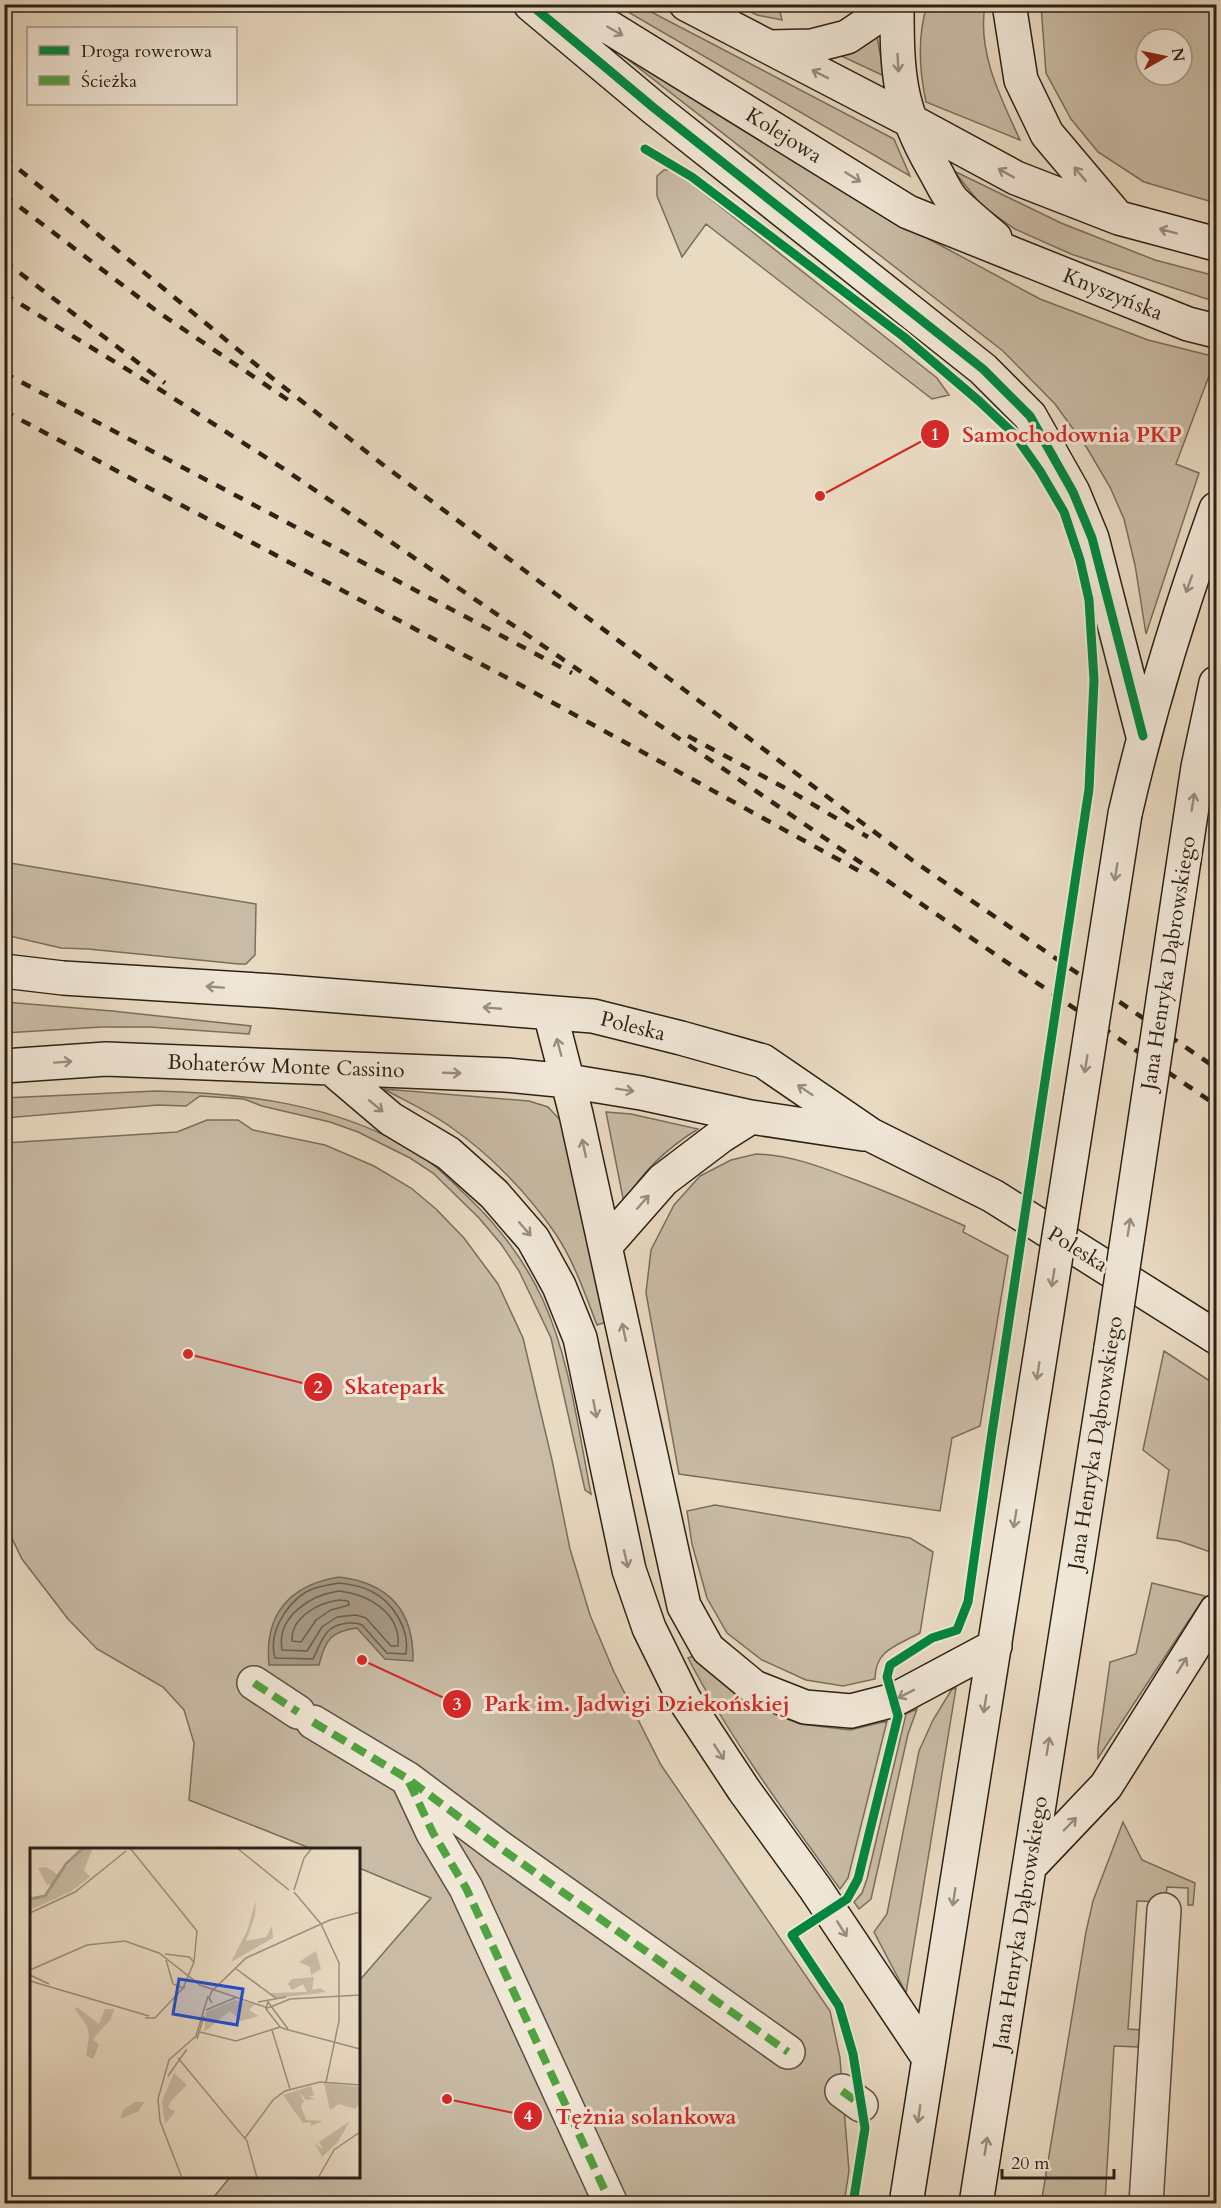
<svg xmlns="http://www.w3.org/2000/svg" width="1221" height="2208" font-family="Cardo,serif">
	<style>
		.green { fill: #c9bba5; stroke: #7a6e5e; stroke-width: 1.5; fill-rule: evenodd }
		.water { fill: #a89b88; stroke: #766a5a; stroke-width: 1.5 }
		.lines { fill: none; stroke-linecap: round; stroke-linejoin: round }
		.shore { stroke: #6a5e4f; stroke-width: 1.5 }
		.street-casing { stroke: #5a4f41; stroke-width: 36 }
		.secondary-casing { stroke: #2b2116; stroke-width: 36 }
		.street { stroke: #f1e7d7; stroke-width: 33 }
		.secondary { stroke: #f1e7d7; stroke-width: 33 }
		.rail { stroke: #2b2116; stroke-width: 4.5; stroke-dasharray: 10 10; stroke-linecap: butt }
		.secondary-bridge-casing { stroke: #2b2116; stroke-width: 36; stroke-linecap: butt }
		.secondary-bridge { stroke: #f1e7d7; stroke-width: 33 }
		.quiet { stroke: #51a240; stroke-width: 8; stroke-dasharray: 15 8; stroke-linecap: butt }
		.cycleway-casing { stroke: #f1e7d7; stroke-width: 13 }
		.cycleway { stroke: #00873e; stroke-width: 9 }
		.oneway { stroke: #988e80 }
		.labels { text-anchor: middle; stroke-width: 6; stroke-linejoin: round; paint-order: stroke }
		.street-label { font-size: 21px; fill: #2b2116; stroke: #f1e7d7 }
		.inset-river { fill: none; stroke: #a89b88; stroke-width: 3 }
		.inset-road { fill: none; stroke: #9d907d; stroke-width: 1.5 }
		.view { fill: #1d4ed8; fill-opacity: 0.15; stroke: #1d4ed8; stroke-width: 3 }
		.inset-edge { fill: none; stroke: #2b2116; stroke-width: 3 }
		.leader { fill: none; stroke: #d62828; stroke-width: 2 }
		.callout-dot { fill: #d62828; stroke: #f1e7d7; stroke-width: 2 }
		.mark-label { font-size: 18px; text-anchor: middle; font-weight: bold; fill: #fff }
		.callout-label { font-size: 22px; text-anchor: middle; font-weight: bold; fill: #d62828; stroke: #f1e7d7; stroke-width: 6; stroke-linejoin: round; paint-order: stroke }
	</style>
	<rect width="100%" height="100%" fill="#e9dac2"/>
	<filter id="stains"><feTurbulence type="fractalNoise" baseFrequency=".00333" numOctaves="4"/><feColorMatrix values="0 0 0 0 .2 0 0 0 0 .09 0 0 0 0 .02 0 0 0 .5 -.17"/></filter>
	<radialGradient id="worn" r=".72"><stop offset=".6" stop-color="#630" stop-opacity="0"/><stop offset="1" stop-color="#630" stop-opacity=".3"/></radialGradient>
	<path class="green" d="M 616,5 L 638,5 L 894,139 L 910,176 Z
		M 769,5 L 779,7 L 782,20 L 757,15 L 737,5 Z
		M 927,5 L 985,5 C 977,53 1001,98 1020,140 L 926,102 C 919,69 917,37 927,5 Z
		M 1041,5 L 1216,5 L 1216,203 L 1144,182 L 1098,152 L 1071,119 L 1046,73 ZM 1146,39 L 1182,39 L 1182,75 L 1146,75 Z
		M 877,36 L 884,76 L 835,53 Z
		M 610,40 L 927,238 L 1040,299 L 1148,340 L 1216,357 L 1176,464 L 1199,473 L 1146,634 L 1135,565 L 1124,519 L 1110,487 L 1087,448 L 1055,404 L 1003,351 L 608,44 Z
		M 664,170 L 671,170 L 683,177 L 937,378 L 949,395 L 932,399 L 706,224 L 682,257 L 657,196 L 657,176 Z
		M 954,171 L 1061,223 L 1155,260 L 1216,276 L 1216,302 L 1071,254 L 1015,229 L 982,206 Z
		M 4,862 L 256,904 L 255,955 L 246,964 L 239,964 L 88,949 L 61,948 L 5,935 Z
		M 5,1002 L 112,1011 L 251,1026 L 249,1034 L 149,1027 L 101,1027 L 5,1033 Z
		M 384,1089 L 529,1101 L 548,1107 L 561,1121 L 606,1322 L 597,1325 C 585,1294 574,1261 555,1233 C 528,1194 491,1155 452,1128 C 432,1113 407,1102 384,1089 Z
		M 156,1091 C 244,1093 336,1104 414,1151 C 434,1163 451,1181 469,1198 C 499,1227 525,1261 543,1300 C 570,1360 578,1429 591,1494 L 585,1490 L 551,1338 L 519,1271 L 501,1244 L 479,1218 L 433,1173 L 410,1158 L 358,1132 L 330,1122 L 262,1106 L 244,1099 L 200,1096 L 186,1106 L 158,1105 L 5,1118 L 4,1098 Z
		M 606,1112 L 631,1114 L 698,1129 C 667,1148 642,1171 624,1203 Z
		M 207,1120 L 238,1120 L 253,1130 L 325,1145 L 374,1166 L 411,1188 L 436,1209 L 464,1238 L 498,1284 L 523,1338 L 552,1460 L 570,1549 L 590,1615 L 614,1672 L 661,1765 L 830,2011 L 840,2058 L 849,2171 L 844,2203 L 209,2203 L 230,2177 L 358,2176 L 359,1981 L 431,1898 L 359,1868 L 358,1850 L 312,1849 L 189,1800 L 194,1743 L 184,1710 L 163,1687 L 97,1649 L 68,1619 L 22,1559 L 5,1524 L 5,1143 L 177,1132 Z
		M 756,1154 C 790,1155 819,1166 850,1178 C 889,1192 927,1209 965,1226 L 963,1232 L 1008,1256 L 980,1426 L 952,1438 L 940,1511 L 679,1474 L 646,1293 L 651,1250 L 674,1205 L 700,1176 L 731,1160 Z
		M 1164,1351 L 1216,1385 L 1216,1554 L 1179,1541 L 1157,1538 L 1169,1470 L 1143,1450 Z
		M 715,1505 L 910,1538 L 933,1552 L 920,1633 C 896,1646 875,1650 875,1679 L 843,1686 L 806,1680 L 762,1660 L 727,1633 L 707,1598 L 692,1544 L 687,1511 Z
		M 1152,1583 L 1205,1596 L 1098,1758 L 1098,1748 L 1110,1662 L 1136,1654 Z
		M 693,1656 L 746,1703 L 800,1724 L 850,1730 L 887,1721 L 848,1878 L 840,1889 C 786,1814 731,1740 688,1658 Z
		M 956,1688 L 906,1993 L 874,1932 L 887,1914 L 919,1751 L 933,1720 L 952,1689 Z
		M 917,1709 L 908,1734 L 871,1899 L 859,1909 L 854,1902 L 862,1893 L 867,1879 L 906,1714 Z
		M 1123,1822 L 1142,1860 L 1195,1883 L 1193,1905 L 1188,1905 L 1188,1888 L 1167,1887 L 1165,1902 L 1137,1901 L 1128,2029 L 1141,2030 L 1138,2047 L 1114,2046 L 1105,2203 L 1041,2204 L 1086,1932 L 1093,1901 Z"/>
	<path class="water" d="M 339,1577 C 389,1583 414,1610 413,1661 L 385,1659 L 357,1628 C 331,1631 325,1640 319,1665 L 269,1665 C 264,1615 289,1585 339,1577 Z"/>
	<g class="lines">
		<path class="shore" d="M 339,1583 C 350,1584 361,1586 371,1591 C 393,1602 410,1629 406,1654 L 387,1653 L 362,1625 C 357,1622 354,1623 348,1623 C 324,1625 322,1641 313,1659 L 275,1658 C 268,1634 285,1605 306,1592 C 316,1586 328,1585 339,1583 Z
			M 339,1591 C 367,1594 401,1612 398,1646 L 391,1646 L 366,1618 L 356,1615 L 337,1617 L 322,1627 L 307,1651 L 282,1650 C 276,1617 310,1595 339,1591 Z
			M 339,1600 L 348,1601 L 349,1605 L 331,1610 L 316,1620 L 301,1642 L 292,1641 C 291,1617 318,1603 339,1600 Z"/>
		<defs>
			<path id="street" d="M 254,1683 L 298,1712
				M 313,1722 L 408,1779 L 499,1847 L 788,2052
				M 410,1784 L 433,1833 L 466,1888 L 611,2204
				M 842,2091 L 861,2105
				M 1146,2204 L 1164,1910"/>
			<path id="secondary" d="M 530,4 L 654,108 L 983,369 L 1030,416 L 1073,492 L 1092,538 L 1143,736
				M 563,4 L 612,29 L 908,212 L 1188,324 L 1216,331
				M 686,4 L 909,120 L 1016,178 L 1119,218 L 1216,244
				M 897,4 C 897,73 898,108 934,169 C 940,179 945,192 953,201 C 966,214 981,226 995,238
				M 1011,4 L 1010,10 L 1021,80 L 1047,134 L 1113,212
				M 769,47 L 812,46 L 847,37 L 896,4
				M 1125,814 C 1149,710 1180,609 1216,509
				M 1184,860 L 1198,767 L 1216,683
				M 4,971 L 63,978 L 274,991 L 593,1016 L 681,1038 L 763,1061 L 871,1135 L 993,1196 L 1216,1337
				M 550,1013 L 576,1114 L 684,1606 L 708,1649 L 754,1687 L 805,1707 L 851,1711 L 894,1700 L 995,1646
				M 4,1066 L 106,1059 L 506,1075 L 568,1081 L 641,1093 L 751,1117 L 863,1134
				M 331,1068 L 391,1119 L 448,1153 L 494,1194 L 533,1239 L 559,1286 L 580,1338 L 629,1570 L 649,1628 L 684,1699 L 744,1790 L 815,1888 L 928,2057
				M 605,1246 L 663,1180 L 721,1136 L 751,1117
				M 1030,1866 L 1106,1786 L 1216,1611
				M 906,2204 L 1047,1313
				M 976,2204 L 1111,1348"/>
		</defs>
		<use href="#street" class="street-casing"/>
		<use href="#secondary" class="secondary-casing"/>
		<use href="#street" class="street"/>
		<use href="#secondary" class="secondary"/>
		<path class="rail" d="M 4,157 L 271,377 L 382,464 L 912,860 L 1216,1068
			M 4,195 L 158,312 L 294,404
			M 4,261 L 165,383
			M 4,294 L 159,389 L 284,469 L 1216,1105
			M 4,373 L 572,673
			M 4,411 L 515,682 L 863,873
			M 688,736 L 787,789 L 868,837"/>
		<defs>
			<path id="secondary-bridge" d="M 1047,1313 L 1125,814
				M 1111,1348 L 1184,860"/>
		</defs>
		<use href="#secondary-bridge" class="secondary-bridge-casing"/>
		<use href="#secondary-bridge" class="secondary-bridge"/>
		<path class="quiet" d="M 254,1683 L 298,1712
			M 313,1722 L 408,1779 L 499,1847 L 788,2052
			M 409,1782 L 433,1833 L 466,1888 L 611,2204
			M 842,2091 L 861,2105"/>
		<defs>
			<path id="cycleway" d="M 530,4 L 654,108 L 983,369 L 1030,416 L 1073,492 L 1092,538 L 1143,736
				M 645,149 L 692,177 L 904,337 L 979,401 L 1014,434 L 1040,471 L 1064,512 L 1080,560 L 1089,600 L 1094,680 L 1089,789 L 990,1446 L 968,1602 L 957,1630 L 932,1638 L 890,1665 L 887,1677 L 898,1716 L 858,1879 L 847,1899 L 792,1935 L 839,2006 L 853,2054 L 865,2128 L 853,2204"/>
		</defs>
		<use href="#cycleway" class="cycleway-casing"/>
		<use href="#cycleway" class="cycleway"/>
	</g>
	<defs><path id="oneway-shaft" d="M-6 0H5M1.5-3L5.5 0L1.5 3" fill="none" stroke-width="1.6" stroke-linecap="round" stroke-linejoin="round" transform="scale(1.5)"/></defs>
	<g class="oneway">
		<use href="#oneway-shaft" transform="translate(615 31) rotate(30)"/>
		<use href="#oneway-shaft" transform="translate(898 63) rotate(87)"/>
		<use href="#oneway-shaft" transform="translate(820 74) rotate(-153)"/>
		<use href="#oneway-shaft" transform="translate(1006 173) rotate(-151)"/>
		<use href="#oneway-shaft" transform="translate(1080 174) rotate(-130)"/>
		<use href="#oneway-shaft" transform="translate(853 177) rotate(32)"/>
		<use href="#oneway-shaft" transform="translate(1168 231) rotate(-165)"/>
		<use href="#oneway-shaft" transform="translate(1189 584) rotate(110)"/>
		<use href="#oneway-shaft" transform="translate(1193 802) rotate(-81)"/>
		<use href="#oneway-shaft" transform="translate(1116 872) rotate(99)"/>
		<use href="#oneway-shaft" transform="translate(215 987) rotate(-176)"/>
		<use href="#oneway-shaft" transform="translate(492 1008) rotate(-175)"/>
		<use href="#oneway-shaft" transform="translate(559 1047) rotate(-105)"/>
		<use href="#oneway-shaft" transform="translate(63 1062) rotate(-4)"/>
		<use href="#oneway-shaft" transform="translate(1086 1064) rotate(99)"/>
		<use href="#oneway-shaft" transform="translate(452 1073) rotate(2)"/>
		<use href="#oneway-shaft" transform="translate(625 1090) rotate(9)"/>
		<use href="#oneway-shaft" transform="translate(805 1090) rotate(-146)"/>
		<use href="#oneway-shaft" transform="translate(376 1106) rotate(40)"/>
		<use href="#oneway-shaft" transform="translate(584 1148) rotate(-102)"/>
		<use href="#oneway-shaft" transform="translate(643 1202) rotate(-49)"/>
		<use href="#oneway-shaft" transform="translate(1129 1227) rotate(-81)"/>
		<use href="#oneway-shaft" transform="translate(525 1229) rotate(49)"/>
		<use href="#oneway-shaft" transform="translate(1053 1278) rotate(99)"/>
		<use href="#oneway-shaft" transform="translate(624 1332) rotate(-102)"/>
		<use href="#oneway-shaft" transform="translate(1038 1371) rotate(99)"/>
		<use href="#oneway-shaft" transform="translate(595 1409) rotate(79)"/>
		<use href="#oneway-shaft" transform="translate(1015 1519) rotate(99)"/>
		<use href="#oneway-shaft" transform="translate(626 1559) rotate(77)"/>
		<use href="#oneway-shaft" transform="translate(1182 1665) rotate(-58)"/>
		<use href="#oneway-shaft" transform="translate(906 1694) rotate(153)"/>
		<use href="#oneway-shaft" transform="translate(985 1704) rotate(99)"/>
		<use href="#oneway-shaft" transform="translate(1048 1746) rotate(-81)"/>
		<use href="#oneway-shaft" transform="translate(719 1752) rotate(57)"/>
		<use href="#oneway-shaft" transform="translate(1070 1824) rotate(-46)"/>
		<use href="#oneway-shaft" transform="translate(954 1897) rotate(99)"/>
		<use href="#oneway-shaft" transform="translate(842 1929) rotate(58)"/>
		<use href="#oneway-shaft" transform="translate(919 2114) rotate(98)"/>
		<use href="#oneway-shaft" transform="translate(986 2146) rotate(-81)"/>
	</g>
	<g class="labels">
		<g class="street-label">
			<text transform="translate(784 135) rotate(32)" y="7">Kolejowa</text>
			<text transform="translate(1113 294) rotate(22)" y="7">Knyszyńska</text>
			<text transform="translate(1168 963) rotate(-81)" y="7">Jana Henryka Dąbrowskiego</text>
			<text transform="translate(633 1026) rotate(14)" y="7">Poleska</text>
			<text transform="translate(286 1066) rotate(2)" y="7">Bohaterów Monte Cassino</text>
			<text transform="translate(1078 1249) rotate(32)" y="7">Poleska</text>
			<text transform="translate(1095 1443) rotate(-81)" y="7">Jana Henryka Dąbrowskiego</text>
			<text transform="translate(1020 1923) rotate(-81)" y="7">Jana Henryka Dąbrowskiego</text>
		</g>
	</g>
	<g transform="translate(30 1848)">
		<rect width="330" height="330" fill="#e9dac2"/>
		<path d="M 53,0 L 63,0 L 54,22 L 60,29 L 40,44 L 0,62 L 0,52 L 15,48 L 24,35 L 17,37 L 8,20 L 16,19 L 29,27 ZM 226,52 L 225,68 L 216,93 L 236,89 L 242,78 L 243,90 L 201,114 L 217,83 ZM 286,103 L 291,121 L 281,127 L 280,119 L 269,114 ZM 284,129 L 282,142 L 290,140 L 296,144 L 277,146 L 302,144 L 245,150 L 240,145 L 277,144 L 273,136 L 262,142 L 258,136 L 262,131 ZM 205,152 L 225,156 L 219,162 L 229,168 L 211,173 L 200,163 L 174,184 L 176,164 ZM 47,159 L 69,176 L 75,161 L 84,161 L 81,171 L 63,191 L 69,197 L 63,211 L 56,208 L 59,188 L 57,178 L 45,161 ZM 144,225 L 157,237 L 141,253 L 138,259 L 145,264 L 135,276 L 132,253 ZM 294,235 L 330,239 L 330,256 L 325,261 L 309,256 L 300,262 ZM 281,238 L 284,247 L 279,249 L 286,251 L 276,252 L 269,244 L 274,253 L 271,258 L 276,272 L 293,273 L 280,278 L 281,274 L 273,275 L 253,247 ZM 105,254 L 114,254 L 109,263 L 90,271 L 94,261 ZM 320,273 L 307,295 L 292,309 L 285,296 L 293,301 L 289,294 Z" fill="#c9bba5"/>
		<path class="inset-river" d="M 0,51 L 15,48 L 36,16 L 53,0"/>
		<path class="inset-road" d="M 100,0 L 167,83 L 164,114 L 153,140 L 143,136 L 136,112M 207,0 L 259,42M 264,42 L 274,10 L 282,0M 264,44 L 291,76 L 309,115 L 309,173 L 296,234M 0,65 L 45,44 L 96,3M 135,106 L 159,109 L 164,114M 205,120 L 247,151M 0,122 L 57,97 L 95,93 L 129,105 L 170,137 L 238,160 L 260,151 L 330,147M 0,127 L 19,136M 0,133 L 119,168M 228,154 L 256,149M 182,155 L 179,150 L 182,143 L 216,110 L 300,72 L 330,64M 176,162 L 207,149M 115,170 L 125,170 L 155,138M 258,181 L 238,154 L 236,161 L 250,179 L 255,181 L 330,201M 242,182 L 260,241M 170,184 L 206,193 L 250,179M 167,191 L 174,168M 148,210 L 217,293 L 227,330M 138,228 L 157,201M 215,290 L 243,252 L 255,243 L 290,234 L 330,237M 152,330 L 130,273 L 128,251 L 139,212 L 166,188 L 178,148M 288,330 L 304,302 L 330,284"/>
		<path class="view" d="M 149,131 L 213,141 L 207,177 L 143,166 Z"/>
		<rect width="330" height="330" class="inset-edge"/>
	</g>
	<path class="leader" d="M820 496L935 434M188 1354L318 1387M362 1660L457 1704M447 2099L528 2116"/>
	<g class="callout-dot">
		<circle cx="820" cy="496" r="6"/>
		<circle cx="188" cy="1354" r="6"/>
		<circle cx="362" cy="1660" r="6"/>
		<circle cx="447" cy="2099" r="6"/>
		<circle cx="935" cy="434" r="15"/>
		<circle cx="318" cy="1387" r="15"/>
		<circle cx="457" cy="1704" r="15"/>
		<circle cx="528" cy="2116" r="15"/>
	</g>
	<g class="mark-label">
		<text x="935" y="440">1</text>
		<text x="318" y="1393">2</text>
		<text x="457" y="1710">3</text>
		<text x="528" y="2122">4</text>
	</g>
	<g class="callout-label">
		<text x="1072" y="442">Samochodownia PKP</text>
		<text x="395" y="1394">Skatepark</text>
		<text x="637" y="1711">Park im. Jadwigi Dziekońskiej</text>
		<text x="646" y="2124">Tężnia solankowa</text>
	</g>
	<rect width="1221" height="2208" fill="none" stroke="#e9dac2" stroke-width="24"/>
	<rect x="6" y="6" width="1209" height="2196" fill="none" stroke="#2b2116" stroke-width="3"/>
	<rect x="12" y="12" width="1197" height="2184" fill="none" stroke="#2b2116" stroke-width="1.5"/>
	<rect x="27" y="27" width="210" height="78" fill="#f1e7d7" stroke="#a2988a" stroke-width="1.5"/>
	<rect x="39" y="46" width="30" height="9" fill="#00873e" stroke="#a2988a" stroke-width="1.5"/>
	<text x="81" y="57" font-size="18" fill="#2b2116">Droga rowerowa</text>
	<rect x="39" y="76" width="30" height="9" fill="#51a240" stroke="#a2988a" stroke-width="1.5"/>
	<text x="81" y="87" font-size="18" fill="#2b2116">Ścieżka</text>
	<g transform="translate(1164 57) rotate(81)"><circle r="28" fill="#f1e7d7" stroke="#a2988a" stroke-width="1.5"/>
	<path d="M0-4.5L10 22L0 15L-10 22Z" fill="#8f2418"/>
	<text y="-9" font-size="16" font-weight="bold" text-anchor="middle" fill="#2b2116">N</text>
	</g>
	<path d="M1002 2169v9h112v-9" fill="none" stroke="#2b2116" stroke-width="3"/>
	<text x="1011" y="2169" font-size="18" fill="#2b2116" stroke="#f1e7d7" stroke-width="4.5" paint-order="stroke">20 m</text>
	<rect width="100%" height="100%" filter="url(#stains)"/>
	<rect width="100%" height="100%" fill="url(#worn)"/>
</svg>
